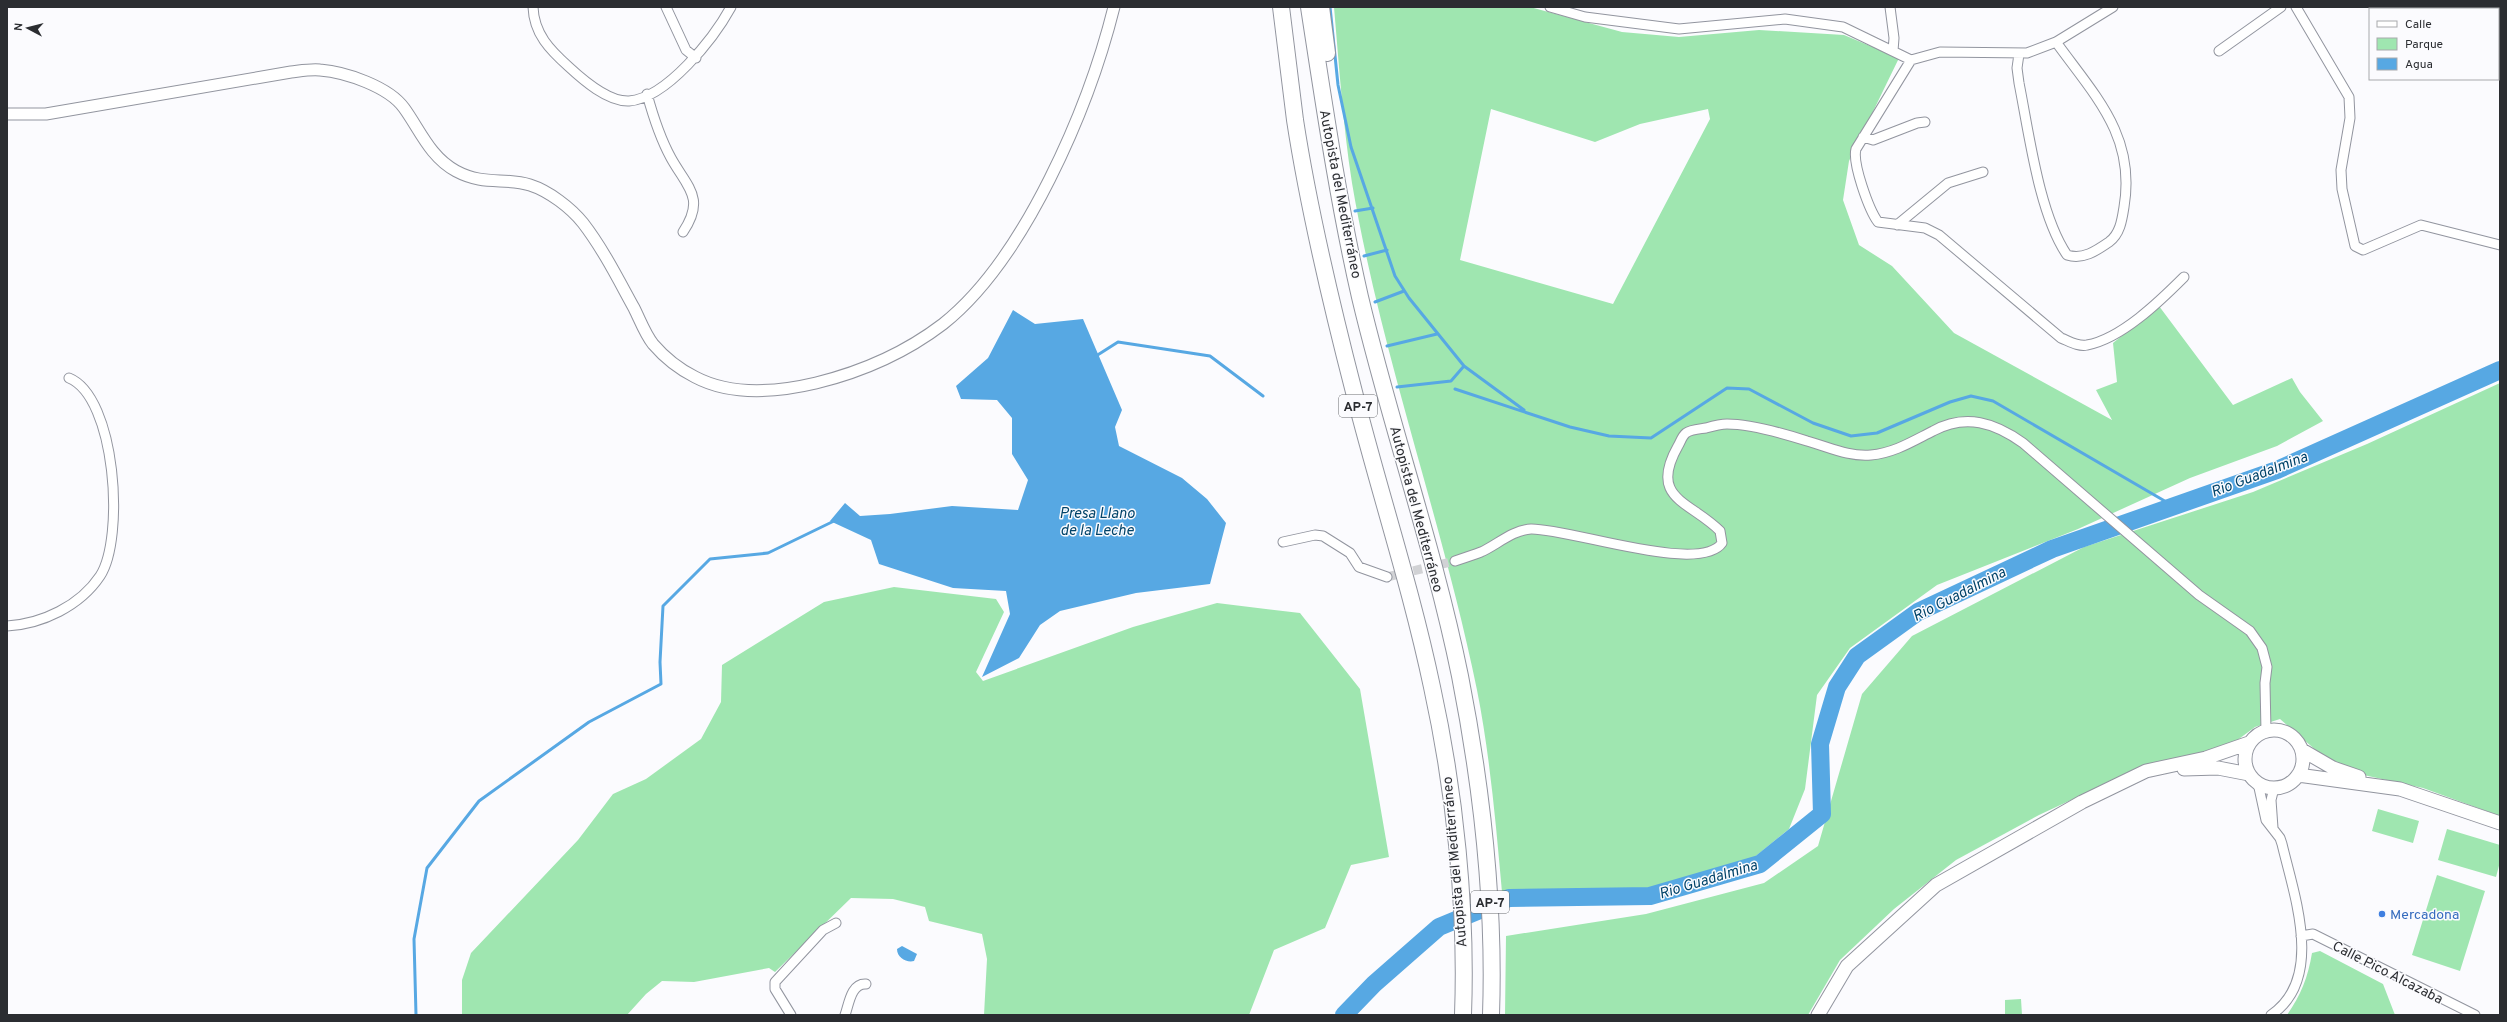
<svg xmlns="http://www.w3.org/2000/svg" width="2507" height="1022" font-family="Overpass,sans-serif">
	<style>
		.green { fill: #9fe6b0; fill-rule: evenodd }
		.water { fill: #57a8e3 }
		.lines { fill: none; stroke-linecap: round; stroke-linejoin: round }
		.stream { stroke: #57a8e3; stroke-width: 3 }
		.river { stroke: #57a8e3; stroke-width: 18 }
		.minor-tunnel { stroke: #d1d2d5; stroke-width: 9; stroke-dasharray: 9 4.5; stroke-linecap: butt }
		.minor-casing { stroke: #92959f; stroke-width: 11 }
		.tertiary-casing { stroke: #92959f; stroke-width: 13 }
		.secondary-casing { stroke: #92959f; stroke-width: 15 }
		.motorway-casing { stroke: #92959f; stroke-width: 18 }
		.minor { stroke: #fff; stroke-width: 9 }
		.tertiary { stroke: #fff; stroke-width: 11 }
		.secondary { stroke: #fff; stroke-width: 13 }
		.motorway { stroke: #fff; stroke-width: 16 }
		.shop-dot { fill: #3f7fe0; stroke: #fbfbfe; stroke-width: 1.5 }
		.labels { text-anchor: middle; stroke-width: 3; stroke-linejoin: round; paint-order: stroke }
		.shield { fill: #fbfbfe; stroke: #696b6e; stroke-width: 1 }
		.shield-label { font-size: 13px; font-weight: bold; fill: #2b2d31 }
		.street-label { font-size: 14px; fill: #2b2d31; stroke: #fbfbfe }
		.shop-label { font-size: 14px; fill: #366cbe; stroke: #fbfbfe; text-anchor: start }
		.water-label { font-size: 15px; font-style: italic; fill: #004369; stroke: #fbfbfe }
	</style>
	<rect width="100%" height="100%" fill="#fbfbfe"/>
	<path class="green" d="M 1334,7 L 1530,7 L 1622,32 L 1679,37 L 1759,30 L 1844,35 L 1899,58 L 1849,161 L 1843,200 L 1859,245 L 1892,266 L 1954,333 L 2112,420 L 2096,390 L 2117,382 L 2113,343 L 2159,306 L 2233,405 L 2292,378 L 2300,392 L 2323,421 L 2277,446 L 2190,478 L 2078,529 L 1937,585 L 1850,648 L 1817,695 L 1805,789 L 1789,829 L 1751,860 L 1653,889 L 1502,892 C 1496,825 1490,756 1477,690 C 1442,519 1381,355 1352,183 C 1343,125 1339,65 1334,7 ZM 1491,109 L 1595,142 L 1640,124 L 1708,109 L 1710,119 L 1613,304 L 1460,260 Z
		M 2500,383 L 2500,816 L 2423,788 L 2359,774 L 2326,759 L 2280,719 L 2255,727 L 2228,747 L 2131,772 L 2039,815 L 1956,860 L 1894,909 L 1840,960 L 1808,1015 L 1505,1015 L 1506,936 L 1646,914 L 1764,883 L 1818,846 L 1862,694 L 1912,636 L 2084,547 L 2253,492 L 2367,444 Z
		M 894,587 L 996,599 L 1004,612 L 976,672 L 983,681 L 1133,627 L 1217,603 L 1300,613 L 1360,689 L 1389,857 L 1351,865 L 1325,928 L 1274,950 L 1249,1015 L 984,1015 L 987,959 L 982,934 L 929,921 L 925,907 L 893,899 L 851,898 L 775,972 L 769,968 L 694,982 L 662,981 L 646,994 L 627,1015 L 462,1015 L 462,980 L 471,953 L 578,840 L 613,794 L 646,779 L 701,739 L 721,702 L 722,665 L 824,602 Z
		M 2378,809 L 2419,821 L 2413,843 L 2372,831 Z
		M 2447,829 L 2500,845 L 2500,862 L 2496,877 L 2438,860 Z
		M 2437,875 L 2485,891 L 2460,971 L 2412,955 Z
		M 2320,951 L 2383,984 L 2395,1015 L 2287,1015 C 2301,995 2308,977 2312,953 Z
		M 2021,999 L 2022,1015 L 2005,1015 L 2005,1000 Z"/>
	<path class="water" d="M 1013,310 L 1035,324 L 1083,319 L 1122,410 L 1115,427 L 1119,446 L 1182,478 L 1207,499 L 1226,523 L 1210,584 L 1136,593 L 1060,611 L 1040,625 L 1019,658 L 982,677 L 1010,614 L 1006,591 L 953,588 L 879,564 L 871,540 L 830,521 L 845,503 L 860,516 L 890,514 L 952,506 L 1018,510 L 1028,480 L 1012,454 L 1012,418 L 997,400 L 961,399 L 956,386 L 988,358 Z
		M 902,946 L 917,954 L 914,961 C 907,963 897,958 897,949 Z"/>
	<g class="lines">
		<path class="stream" d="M 1330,7 L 1338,85 L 1351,147 L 1395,276 L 1409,298 L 1464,366 L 1524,410
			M 1355,211 L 1373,208
			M 1364,256 L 1387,250
			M 1375,302 L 1404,291
			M 1387,346 L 1437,334
			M 1096,356 L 1118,342 L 1210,356 L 1263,396
			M 1397,387 L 1451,381 L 1464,366
			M 1455,389 L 1570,427 L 1609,436 L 1651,438 L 1727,388 L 1749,389 L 1813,423 L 1851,436 L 1877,433 L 1950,402 L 1971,396 L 1993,401 L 2175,507
			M 416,1015 L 414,939 L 427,868 L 479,801 L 589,722 L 661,684 L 660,662 L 663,606 L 710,559 L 768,553 L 834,521"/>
		<path class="river" d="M 1344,1015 L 1374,984 L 1439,927 L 1509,898 L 1650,896 L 1760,864 L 1822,814 L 1820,744 L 1837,687 L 1857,656 L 1918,612 L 2052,549 L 2277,470 L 2500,370"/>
		<path class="minor-tunnel" d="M 1387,577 L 1455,561"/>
		<defs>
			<path id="minor" d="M 533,7 C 534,34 550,50 569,67 C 583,80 608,102 629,101 C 667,98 714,38 731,7
				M 666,7 L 686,50 L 696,58
				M 1550,7 L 1585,17 L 1679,29 L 1785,19 L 1843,27 L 1911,60 L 1940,52 L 2027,53 L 2056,42 L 2113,7
				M 1890,7 L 1894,38 L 1893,51
				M 2296,7 L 2349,97 L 2350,118 L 2341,170 L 2342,189 L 2355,246 L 2363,250 L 2421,225 L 2500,245
				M 2219,51 L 2281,7
				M 2019,54 L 2017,68 L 2019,83 C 2029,133 2039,214 2067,255 C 2083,260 2096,251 2109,242 C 2120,234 2122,220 2124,207 C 2136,136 2095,96 2056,42
				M 1911,60 L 1856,149 C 1852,163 1869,210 1878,222 L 1925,228 L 1939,235 L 2061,338 C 2069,341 2078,347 2087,345 C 2121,339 2160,301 2184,277
				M 647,94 C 653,116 660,138 671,158 C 687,187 706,198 683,232
				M 1863,137 L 1873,140 L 1917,123 L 1925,122
				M 1897,225 L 1948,183 L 1983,172
				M 1283,542 L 1315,535 L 1323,536 L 1350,553 L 1359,567 L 1387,577
				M 1455,561 C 1464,558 1473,555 1481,552 C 1497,545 1512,530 1531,529 C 1568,528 1700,575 1722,543 L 1720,531 C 1690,501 1648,499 1678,446 C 1680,443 1682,436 1686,433 C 1691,429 1700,429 1706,428 C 1713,426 1720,424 1727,424 C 1750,424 1785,434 1807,441 C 1829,447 1848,457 1871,455 C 1894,453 1913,441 1933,431 C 1966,413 1995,423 2023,443 L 2199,595 L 2250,631 L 2262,648 L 2267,667 L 2265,683 L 2266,731
				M 7,626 C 42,624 80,606 100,576 C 125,538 116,397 69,378
				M 2258,783 L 2266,820 L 2280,838 L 2282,844 C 2294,895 2325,979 2271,1015
				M 2273,828 L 2271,800 L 2274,788
				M 2301,936 L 2313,934 L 2475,1015
				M 791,1015 L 775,989 L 775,982 L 823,930 L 836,923
				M 845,1015 C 849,1004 851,983 866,984"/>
			<path id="tertiary" d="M 7,114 L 46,114 L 291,72 C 300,71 311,69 320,70 C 346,72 389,87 404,108 C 420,130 430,157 456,171 C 484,186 504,177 530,185 C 549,191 571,208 583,223 C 603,249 618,279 634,308 C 640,320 645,334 653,344 C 665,358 679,369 695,377 C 731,396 778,392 816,383 C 861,372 905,353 943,324 C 1025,259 1089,107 1114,7"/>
			<path id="secondary" d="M2245 759a29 29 0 1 1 58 0a29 29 0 1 1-58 0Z
				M 2302,750 L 2333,768 L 2359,777
				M 2184,769 L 2218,768 L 2249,774
				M 2298,775 L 2400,789 L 2500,823
				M 1818,1015 L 1847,966 L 1936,885 L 2082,802 L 2146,771 L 2206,758 L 2249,743"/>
			<path id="motorway" d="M 1281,7 C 1286,45 1290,82 1295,120 C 1309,211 1331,303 1354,392 C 1379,491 1411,587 1432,687 C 1455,792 1467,908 1463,1015
				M 1309,7 C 1324,104 1338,201 1360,297 C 1390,424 1434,548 1460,676 C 1482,788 1495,901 1491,1015
				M 1321,7 L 1327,53"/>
		</defs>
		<use href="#minor" class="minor-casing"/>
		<use href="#tertiary" class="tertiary-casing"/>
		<use href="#secondary" class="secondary-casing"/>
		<use href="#motorway" class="motorway-casing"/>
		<use href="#minor" class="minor"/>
		<use href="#tertiary" class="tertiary"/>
		<use href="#secondary" class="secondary"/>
		<use href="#motorway" class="motorway"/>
	</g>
	<circle class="shop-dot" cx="2382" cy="914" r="4"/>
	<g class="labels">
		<g class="shield">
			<rect x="1339" y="395" width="38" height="22" rx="3"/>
			<rect x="1471" y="891" width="38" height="22" rx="3"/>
		</g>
		<g class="shield-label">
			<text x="1358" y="411">AP-7</text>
			<text x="1490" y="907">AP-7</text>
		</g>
		<g class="street-label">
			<text transform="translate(1341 194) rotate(79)" y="5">Autopista del Mediterráneo</text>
			<text transform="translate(1417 509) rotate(75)" y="5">Autopista del Mediterráneo</text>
			<text transform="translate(1454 862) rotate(-95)" y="5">Autopista del Mediterráneo</text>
			<text transform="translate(2388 972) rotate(27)" y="5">Calle Pico Alcazaba</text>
		</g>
		<g class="shop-label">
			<text x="2390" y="919">Mercadona</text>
		</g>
		<g class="water-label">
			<text transform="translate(2259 474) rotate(-21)" y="5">Rio Guadalmina</text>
			<text x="1097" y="518">Presa Llano<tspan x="1097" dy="17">de la Leche</tspan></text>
			<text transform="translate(1959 594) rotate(-27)" y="5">Rio Guadalmina</text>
			<text transform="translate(1708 879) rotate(-17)" y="5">Rio Guadalmina</text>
		</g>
	</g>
	<rect width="2507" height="1022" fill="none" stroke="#2b2d31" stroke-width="16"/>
	<rect x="2369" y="8" width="130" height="72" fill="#fbfbfe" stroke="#a8a9ac"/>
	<rect x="2377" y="21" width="20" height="6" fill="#ffffff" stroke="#a8a9ac"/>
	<text x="2405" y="28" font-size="12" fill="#2b2d31">Calle</text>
	<rect x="2377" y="38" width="20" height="12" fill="#9fe6b0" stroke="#a8a9ac"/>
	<text x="2405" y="48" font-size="12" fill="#2b2d31">Parque</text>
	<rect x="2377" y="58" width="20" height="12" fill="#57a8e3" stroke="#a8a9ac"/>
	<text x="2405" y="68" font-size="12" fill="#2b2d31">Agua</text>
	<g transform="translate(28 28) rotate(277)" stroke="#fbfbfe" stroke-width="3" paint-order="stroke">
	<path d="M0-3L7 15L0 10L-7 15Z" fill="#2b2d31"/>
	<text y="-6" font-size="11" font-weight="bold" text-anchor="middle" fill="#2b2d31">N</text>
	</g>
</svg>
